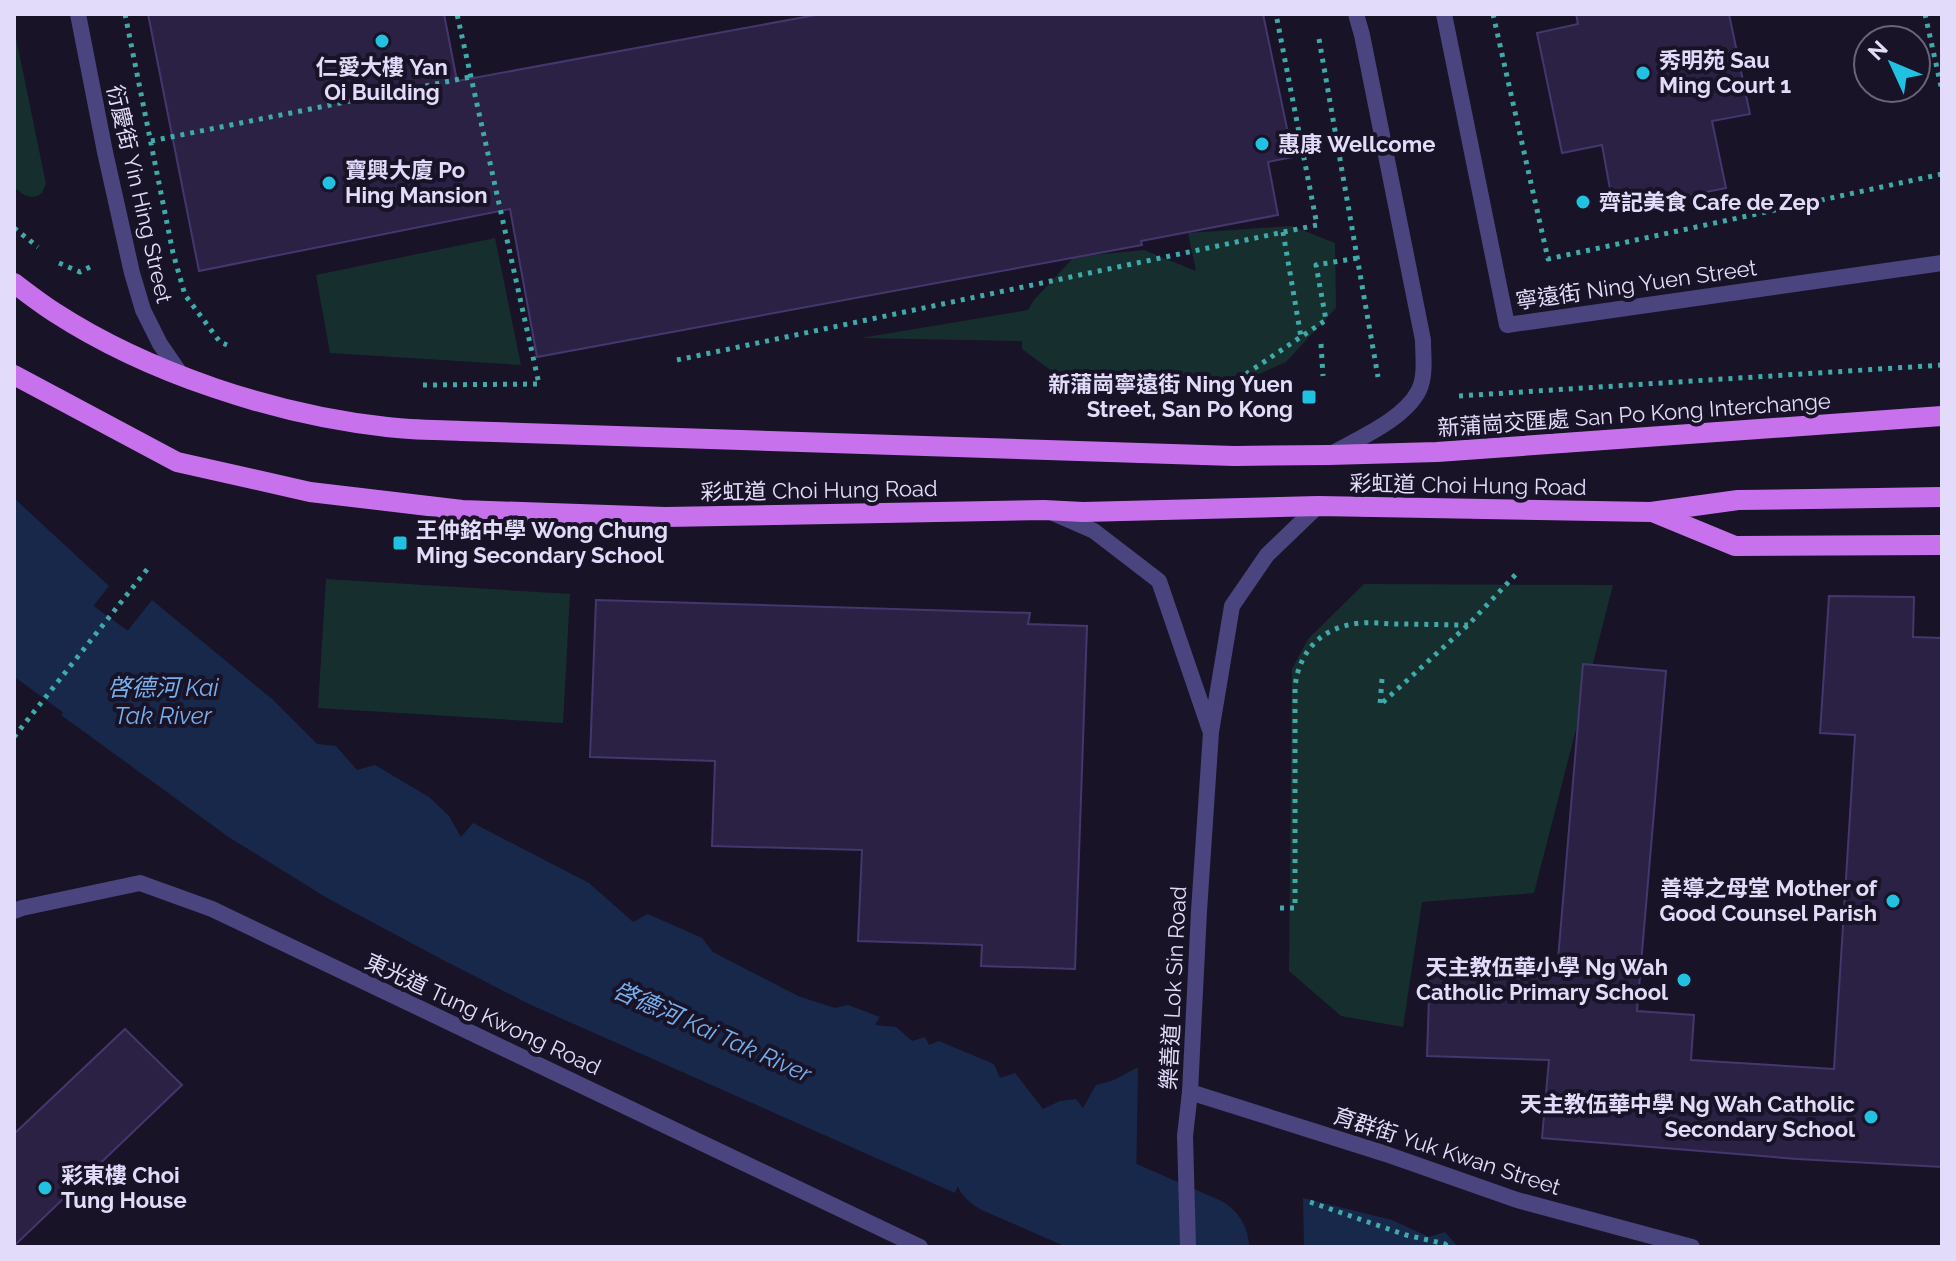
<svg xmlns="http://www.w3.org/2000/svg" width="1956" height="1261" font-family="Raleway,'Noto Sans TC',sans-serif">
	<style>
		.green { fill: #172e2f }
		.water { fill: #18284a }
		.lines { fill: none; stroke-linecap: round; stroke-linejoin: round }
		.river { stroke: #18284a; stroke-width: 104 }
		.building { fill: #2b2144; stroke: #45376d; stroke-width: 2 }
		.path { stroke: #40aaab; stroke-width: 5; stroke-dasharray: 4 6; stroke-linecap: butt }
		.minor { stroke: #4a447f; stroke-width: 16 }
		.tertiary { stroke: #4a447f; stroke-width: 16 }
		.primary { stroke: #c772ec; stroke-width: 20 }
		.poi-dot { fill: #21c1e1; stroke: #181326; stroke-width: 3 }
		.labels { text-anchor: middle; stroke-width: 8; stroke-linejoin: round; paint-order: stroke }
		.poi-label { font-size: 22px; font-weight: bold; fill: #e2dcfa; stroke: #181326; text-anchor: start }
		.street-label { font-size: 22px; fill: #e2dcfa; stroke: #181326 }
		.water-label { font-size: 24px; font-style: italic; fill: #78afed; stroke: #181326 }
	</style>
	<rect width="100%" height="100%" fill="#181326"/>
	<path class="green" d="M 14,28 L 46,184 L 42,193 C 31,201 23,195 14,187 Z
		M 1292,226 L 1335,243 L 1336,308 L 1286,362 L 1245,380 L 1060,377 L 1022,349 L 1022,341 L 861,338 L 1028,310 L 1034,300 L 1074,257 L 1144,250 L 1196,271 L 1188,233 Z
		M 495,238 L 521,365 L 330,353 L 316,275 Z
		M 326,579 L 570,594 L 563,723 L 318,708 Z
		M 1364,584 L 1613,585 L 1534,893 L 1422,902 L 1403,1027 L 1341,1016 L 1289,971 L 1292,669 L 1308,639 Z"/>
	<path class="water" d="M 14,498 L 109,586 L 37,678 L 14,662 Z
		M 152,600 L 272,699 L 317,744 L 336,746 L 357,770 L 375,765 L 429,797 L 449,816 L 461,837 L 473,823 L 589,883 L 633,922 L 648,914 L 702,938 L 713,952 L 798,996 L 835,1008 L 848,1005 L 880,1017 L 875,1025 L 896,1027 L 912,1041 L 925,1037 L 929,1045 L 939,1041 L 994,1064 L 1000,1078 L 1015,1073 L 1043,1109 L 1060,1101 L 1076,1099 L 1083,1108 L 1096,1085 L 1114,1080 L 1138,1067 L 1135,1247 L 1073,1247 L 1032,1226 L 1013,1220 L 970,1201 L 959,1183 L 955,1193 L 531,1005 L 443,960 L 327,898 L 230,838 L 61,715 Z
		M 1303,1198 L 1392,1220 L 1429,1237 L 1445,1232 L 1458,1247 L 1304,1247 Z"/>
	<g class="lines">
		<path class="river" d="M 14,612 L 212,757
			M 1004,1163 L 1197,1247"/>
	</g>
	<path class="building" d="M 148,14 L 444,14 L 457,81 L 821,14 L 1263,14 L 1293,157 L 1268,162 L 1278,215 L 1141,241 L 1142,245 L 537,357 L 510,209 L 199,271 Z
		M 1576,14 L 1729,14 L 1750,114 L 1712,121 L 1726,188 L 1614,211 L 1602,145 L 1562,153 L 1537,33 L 1578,24 Z
		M 1829,596 L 1914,597 L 1913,637 L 1942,638 L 1942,1167 L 1797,1159 L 1542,1138 L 1549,1060 L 1427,1056 L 1430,968 L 1557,971 L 1583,664 L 1666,671 L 1637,1011 L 1694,1015 L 1691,1060 L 1834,1069 L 1855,735 L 1820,733 Z
		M 596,600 L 1030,613 L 1028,624 L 1087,626 L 1075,969 L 981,966 L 982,945 L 858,941 L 862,850 L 712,846 L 715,761 L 590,757 Z
		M 125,1029 L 182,1085 L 14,1246 L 14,1134 Z"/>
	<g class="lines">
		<path class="path" d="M 125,14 L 173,253 L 185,295 L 220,342 L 227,345
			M 1493,14 L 1548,259 L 1942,174
			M 1925,14 L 1942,91
			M 1319,39 L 1378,377
			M 151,141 L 470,77
			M 14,228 L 38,247
			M 1283,232 L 1301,337
			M 59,263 L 80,272 L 90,267
			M 1321,344 L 1323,376
			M 677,360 L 1317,225 L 1276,14
			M 1246,374 L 1326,320 L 1316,265 L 1358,258
			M 423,385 L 539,384 L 457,14
			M 1459,396 L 1942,365
			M 1382,679 L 1380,705 L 1468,625 L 1519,571
			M 14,737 L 149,567
			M 1280,908 L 1295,908 L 1295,687 C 1299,650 1323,626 1361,623 C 1373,622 1386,624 1399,624 C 1422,624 1445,625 1468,625
			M 1310,1202 L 1406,1235 L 1445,1244 L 1448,1247"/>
		<path class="minor" d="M 78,14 L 105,152 L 132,273 L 143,310 L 160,344 L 182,376
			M 1444,14 L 1507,325 L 1942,263
			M 1331,454 C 1358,439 1405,419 1419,390 C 1426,375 1423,356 1423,340 L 1362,35 L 1356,14
			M 14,911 L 22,908 L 140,883 L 212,909 L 920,1247
			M 1190,1092 L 1386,1154 L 1517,1200 L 1692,1247"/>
		<path class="tertiary" d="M 1053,513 L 1094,531 L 1159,581 L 1210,730
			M 1188,1247 L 1185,1136 L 1190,1092 L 1199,911 L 1211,732 L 1232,606 L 1267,555 L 1318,506"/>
		<path class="primary" d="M 14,283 C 27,293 40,303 54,312 C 148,373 276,415 387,427 C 412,430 437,430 461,431 L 1234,456 L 1329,455 L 1437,452 L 1942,416
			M 14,375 L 177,462 L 310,492 L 462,510 L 665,517 L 1044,510 L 1083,512 L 1318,506 L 1651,512 L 1738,500 L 1942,497
			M 1655,513 L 1735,546 L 1942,545"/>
	</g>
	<g class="poi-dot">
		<circle cx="382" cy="41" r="8"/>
		<circle cx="1643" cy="73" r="8"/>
		<circle cx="1262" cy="144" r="8"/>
		<circle cx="329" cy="183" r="8"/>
		<circle cx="1583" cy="202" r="8"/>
		<rect x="1301" y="389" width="16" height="16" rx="4"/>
		<rect x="392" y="535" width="16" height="16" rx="4"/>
		<circle cx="1893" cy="901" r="8"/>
		<circle cx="1684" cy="980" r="8"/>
		<circle cx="1871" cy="1117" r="8"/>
		<circle cx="45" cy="1188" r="8"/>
	</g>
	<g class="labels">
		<g class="poi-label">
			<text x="1659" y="68">秀明苑 Sau<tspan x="1659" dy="25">Ming Court 1</tspan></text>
			<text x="382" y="75" text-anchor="middle">仁愛大樓 Yan<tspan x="382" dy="25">Oi Building</tspan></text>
			<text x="1278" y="152">惠康 Wellcome</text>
			<text x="345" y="178">寶興大廈 Po<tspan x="345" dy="25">Hing Mansion</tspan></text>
			<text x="1599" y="210">齊記美食 Cafe de Zep</text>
			<text x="1293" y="392" text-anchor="end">新蒲崗寧遠街 Ning Yuen<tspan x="1293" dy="25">Street, San Po Kong</tspan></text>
			<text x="416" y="538">王仲銘中學 Wong Chung<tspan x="416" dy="25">Ming Secondary School</tspan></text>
			<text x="1877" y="896" text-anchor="end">善導之母堂 Mother of<tspan x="1877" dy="25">Good Counsel Parish</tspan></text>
			<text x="1668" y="975" text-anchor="end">天主教伍華小學 Ng Wah<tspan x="1668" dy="25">Catholic Primary School</tspan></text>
			<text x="1855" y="1112" text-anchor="end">天主教伍華中學 Ng Wah Catholic<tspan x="1855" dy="25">Secondary School</tspan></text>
			<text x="61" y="1183">彩東樓 Choi<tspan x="61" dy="25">Tung House</tspan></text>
		</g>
		<g class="street-label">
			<text transform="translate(140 194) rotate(77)" y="8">衍慶街 Yin Hing Street</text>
			<text transform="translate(1636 284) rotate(-8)" y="8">寧遠街 Ning Yuen Street</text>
			<text transform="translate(1634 414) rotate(-4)" y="8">新蒲崗交匯處 San Po Kong Interchange</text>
			<text transform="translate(1468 485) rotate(1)" y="8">彩虹道 Choi Hung Road</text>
			<text transform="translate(819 490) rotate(-1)" y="8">彩虹道 Choi Hung Road</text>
			<text transform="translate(1173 988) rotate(-87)" y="8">樂善道 Lok Sin Road</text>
			<text transform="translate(483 1014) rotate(25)" y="8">東光道 Tung Kwong Road</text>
			<text transform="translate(1447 1151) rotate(18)" y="8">育群街 Yuk Kwan Street</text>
		</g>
		<g class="water-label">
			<text x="163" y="696">啓德河 Kai<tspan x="163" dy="28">Tak River</tspan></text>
			<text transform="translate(712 1032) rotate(24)" y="8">啓德河 Kai Tak River</text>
		</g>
	</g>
	<rect width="1956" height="1261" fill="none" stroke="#e2dcfa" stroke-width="32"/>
	<g transform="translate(1892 64) rotate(314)"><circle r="38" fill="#181326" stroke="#69637b" stroke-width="2"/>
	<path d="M0-6L14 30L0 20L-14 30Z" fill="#21c1e1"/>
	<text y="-12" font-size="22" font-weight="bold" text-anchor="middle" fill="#e2dcfa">N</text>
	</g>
</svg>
